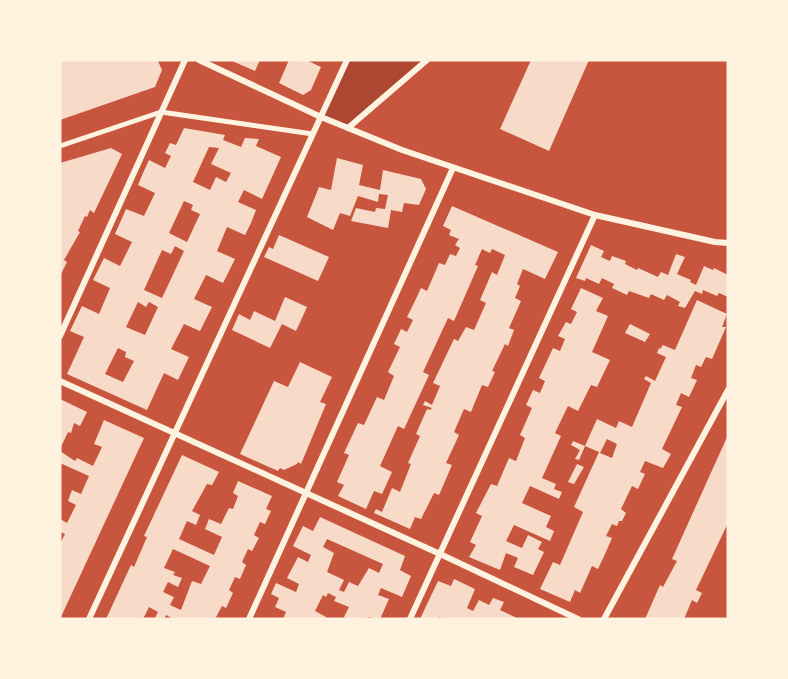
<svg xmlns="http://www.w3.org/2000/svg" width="788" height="679" font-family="Raleway,sans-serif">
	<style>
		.green { fill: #ae4732 }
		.building { fill: #f7dbc8; fill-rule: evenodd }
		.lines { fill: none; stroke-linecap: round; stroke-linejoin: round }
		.pedestrian { stroke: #fff3e0; stroke-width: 5 }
		.minor { stroke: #fff3e0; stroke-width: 6 }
	</style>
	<rect width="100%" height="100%" fill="#c8553d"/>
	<path class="green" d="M 347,60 L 427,60 L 348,128 L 321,117 Z"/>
	<path class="building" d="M 60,60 L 155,60 L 158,61 L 162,70 L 155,87 L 60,120 Z
		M 230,60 L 260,60 L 255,71 Z
		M 289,60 L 306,60 L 321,67 L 311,90 L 303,95 L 279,83 Z
		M 531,60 L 589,60 L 549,151 L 500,129 Z
		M 184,128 L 225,135 L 223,140 L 241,147 L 245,138 L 259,139 L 256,146 L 281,157 L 262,199 L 244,190 L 238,202 L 256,210 L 251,223 L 245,235 L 227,227 L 217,251 L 235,259 L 223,283 L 206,275 L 194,299 L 212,307 L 200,331 L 184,324 L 171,349 L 189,357 L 178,380 L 164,373 L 147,410 L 67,374 L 84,337 L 70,331 L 82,306 L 99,314 L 110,288 L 93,280 L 104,258 L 120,266 L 132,242 L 115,234 L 126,209 L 144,216 L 155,193 L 138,185 L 143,173 L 149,160 L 165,168 L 171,156 L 165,153 L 170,143 L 176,145 ZM 209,147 L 219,148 L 211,164 L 231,173 L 226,182 L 216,177 L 210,190 L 193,182 ZM 184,201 L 193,205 L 191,210 L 200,214 L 187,242 L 169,233 ZM 175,246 L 184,251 L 162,298 L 144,290 L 162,250 L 171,254 ZM 138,302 L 146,307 L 149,302 L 158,307 L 145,335 L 126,327 ZM 118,348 L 126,352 L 125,357 L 134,361 L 123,382 L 105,374 Z
		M 111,148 L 122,154 L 94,213 L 90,210 L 87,217 L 85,216 L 78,231 L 80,232 L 64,260 L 67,262 L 60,276 L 60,163 Z
		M 337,158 L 363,165 L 359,185 L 380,190 L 383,170 L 421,179 L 426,189 L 419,205 L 404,203 L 402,212 L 391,210 L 388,228 L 351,221 L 356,208 L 375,212 L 376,208 L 385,209 L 388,195 L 379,194 L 378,202 L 358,196 L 350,216 L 340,213 L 333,230 L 307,217 L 319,187 L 331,190 Z
		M 452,206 L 558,252 L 545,279 L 523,269 L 517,284 L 520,286 L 515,298 L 521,301 L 509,328 L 514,330 L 508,346 L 505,344 L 492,371 L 495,372 L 488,387 L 482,385 L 471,412 L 464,409 L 454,432 L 459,435 L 446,463 L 452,465 L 439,495 L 434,493 L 421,519 L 415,517 L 410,529 L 374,513 L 376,509 L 382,512 L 392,488 L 400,492 L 411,464 L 408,463 L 420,436 L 416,434 L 427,409 L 430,410 L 432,408 L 423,405 L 425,401 L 432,405 L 440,386 L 433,383 L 454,339 L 458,341 L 466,327 L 474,330 L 486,303 L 480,300 L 492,272 L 497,275 L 505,255 L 492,249 L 490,253 L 482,249 L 475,265 L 478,266 L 454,321 L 448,318 L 423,372 L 429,375 L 404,429 L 398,426 L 380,466 L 392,472 L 382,494 L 374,491 L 366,509 L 338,496 L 344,485 L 337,482 L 349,455 L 344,453 L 358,423 L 364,425 L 377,397 L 384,400 L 394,376 L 388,372 L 400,347 L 394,344 L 401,329 L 407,332 L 413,320 L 407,317 L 414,303 L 421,288 L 427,291 L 439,263 L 445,265 L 450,254 L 456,256 L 460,248 L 455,245 L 459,239 L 449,235 L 451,230 L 443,226 Z
		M 279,235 L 329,257 L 318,281 L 264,257 L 269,247 L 273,249 Z
		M 591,245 L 604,251 L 601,257 L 610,261 L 612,256 L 626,261 L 625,264 L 637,270 L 638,268 L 658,277 L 661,272 L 668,275 L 676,254 L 685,257 L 677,274 L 691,280 L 690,282 L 696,285 L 704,266 L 713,270 L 714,268 L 728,275 L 728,297 L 719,293 L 717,296 L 703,290 L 702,294 L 695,291 L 685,308 L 678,306 L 680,302 L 667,295 L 664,300 L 651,294 L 649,298 L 629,291 L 627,295 L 612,288 L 614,284 L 602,278 L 599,284 L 586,278 L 585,281 L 576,278 Z
		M 581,288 L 603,298 L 596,311 L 608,316 L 592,352 L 610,360 L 597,387 L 591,385 L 578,411 L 568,406 L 555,433 L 561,436 L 542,478 L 556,484 L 554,489 L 562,492 L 559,499 L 530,486 L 522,503 L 551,516 L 546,527 L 554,531 L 550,541 L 514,525 L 506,541 L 522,548 L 528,535 L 542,542 L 538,549 L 544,552 L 533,575 L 514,567 L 518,558 L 506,553 L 500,570 L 469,557 L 476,545 L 470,542 L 482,516 L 476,513 L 491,484 L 497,486 L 509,458 L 516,461 L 525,438 L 520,435 L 532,408 L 526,405 L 533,390 L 540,393 L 545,381 L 539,378 L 553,348 L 560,351 L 565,339 L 558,336 L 566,322 L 571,324 L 577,312 L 571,309 Z
		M 285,297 L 307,307 L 296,331 L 282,324 L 270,348 L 232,330 L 239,314 L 250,320 L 254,311 L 275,321 Z
		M 697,300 L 727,314 L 722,327 L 726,327 L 712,359 L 706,357 L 701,367 L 696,365 L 691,378 L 697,380 L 689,397 L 681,393 L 676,405 L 682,407 L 662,449 L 671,454 L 663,468 L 645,461 L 640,472 L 645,474 L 638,489 L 632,486 L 621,509 L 626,513 L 622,521 L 619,521 L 617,526 L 612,524 L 606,536 L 612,538 L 605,554 L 598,569 L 592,566 L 580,593 L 575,590 L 570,602 L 540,589 L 553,562 L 560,565 L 583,512 L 574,507 L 599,452 L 585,446 L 597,419 L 616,428 L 619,421 L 632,427 L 651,383 L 644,379 L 646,376 L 655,381 L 666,357 L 657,353 L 659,348 L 660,349 L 663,345 L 675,350 ZM 607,439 L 617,444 L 612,458 L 600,453 Z
		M 630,324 L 650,334 L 645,342 L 625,333 Z
		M 300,362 L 332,377 L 320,402 L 326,404 L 301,464 L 298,462 L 297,464 L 284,470 L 280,468 L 278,471 L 240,454 L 274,381 L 288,387 Z
		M 60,399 L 87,412 L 80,426 L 74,423 L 71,433 L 68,432 L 60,449 Z
		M 104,420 L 144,438 L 60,619 L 60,544 L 65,534 L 60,532 L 60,519 L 67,523 L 76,505 L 68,501 L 72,490 L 81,494 L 89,476 L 60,463 L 60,451 L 75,461 L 77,458 L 93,466 L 102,447 L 94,444 Z
		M 728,435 L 728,523 L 696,590 L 702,593 L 697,603 L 692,600 L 684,619 L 645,619 L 660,585 L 663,587 L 677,561 L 672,559 Z
		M 573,441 L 585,446 L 579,460 L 575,459 L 580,450 L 571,445 Z
		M 182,455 L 219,472 L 212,485 L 207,484 L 192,511 L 200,515 L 196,525 L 187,521 L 179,539 L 214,555 L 222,537 L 205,529 L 209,519 L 221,524 L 229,508 L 233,509 L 238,496 L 233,493 L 238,481 L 272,496 L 266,509 L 271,511 L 265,524 L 260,522 L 254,535 L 259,538 L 252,551 L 248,549 L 242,562 L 246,565 L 240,579 L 235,577 L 229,590 L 233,593 L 226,608 L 222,606 L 215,619 L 174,619 L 166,615 L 164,619 L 157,619 L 155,618 L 158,612 L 149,607 L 143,619 L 106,619 L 131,565 L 134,567 L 147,537 L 144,536 ZM 173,549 L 210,566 L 201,584 L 192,581 L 181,610 L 170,605 L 174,597 L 163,592 L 168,582 L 178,587 L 182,578 L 173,575 L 175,572 L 164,568 Z
		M 577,464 L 584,467 L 574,484 L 568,482 Z
		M 320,517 L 405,556 L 400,570 L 411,576 L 402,597 L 381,588 L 378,595 L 389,599 L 380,619 L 368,617 L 367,619 L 346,619 L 344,617 L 349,607 L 334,601 L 336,597 L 328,593 L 326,597 L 323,595 L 315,611 L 326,617 L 325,619 L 283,619 L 286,612 L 275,607 L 279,598 L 271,594 L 276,583 L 296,592 L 299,584 L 287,578 L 298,557 L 308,562 L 311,555 L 293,546 L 303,526 L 313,531 ZM 327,539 L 383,564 L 379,573 L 369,568 L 358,586 L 349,582 L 344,592 L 339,590 L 344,580 L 327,572 L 334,553 L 323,547 Z
		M 454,579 L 475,589 L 467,608 L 473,611 L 479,600 L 489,605 L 493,598 L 504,602 L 500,610 L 519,619 L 442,619 L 439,617 L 438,619 L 420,619 L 438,581 L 451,586 Z"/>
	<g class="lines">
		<path class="pedestrian" d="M 60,146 L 161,112 L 313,134"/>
		<path class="minor" d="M 199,60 L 321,117 L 402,150 L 595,215 L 715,242 L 728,243
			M 348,128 L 427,60
			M 60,336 L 185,60
			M 60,381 L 440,554 L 578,619
			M 89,619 L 347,60
			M 249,619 L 453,168
			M 410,619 L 595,215
			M 604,619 L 728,390"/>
	</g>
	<rect width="788" height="679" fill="none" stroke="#fff3e0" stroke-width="123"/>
</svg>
